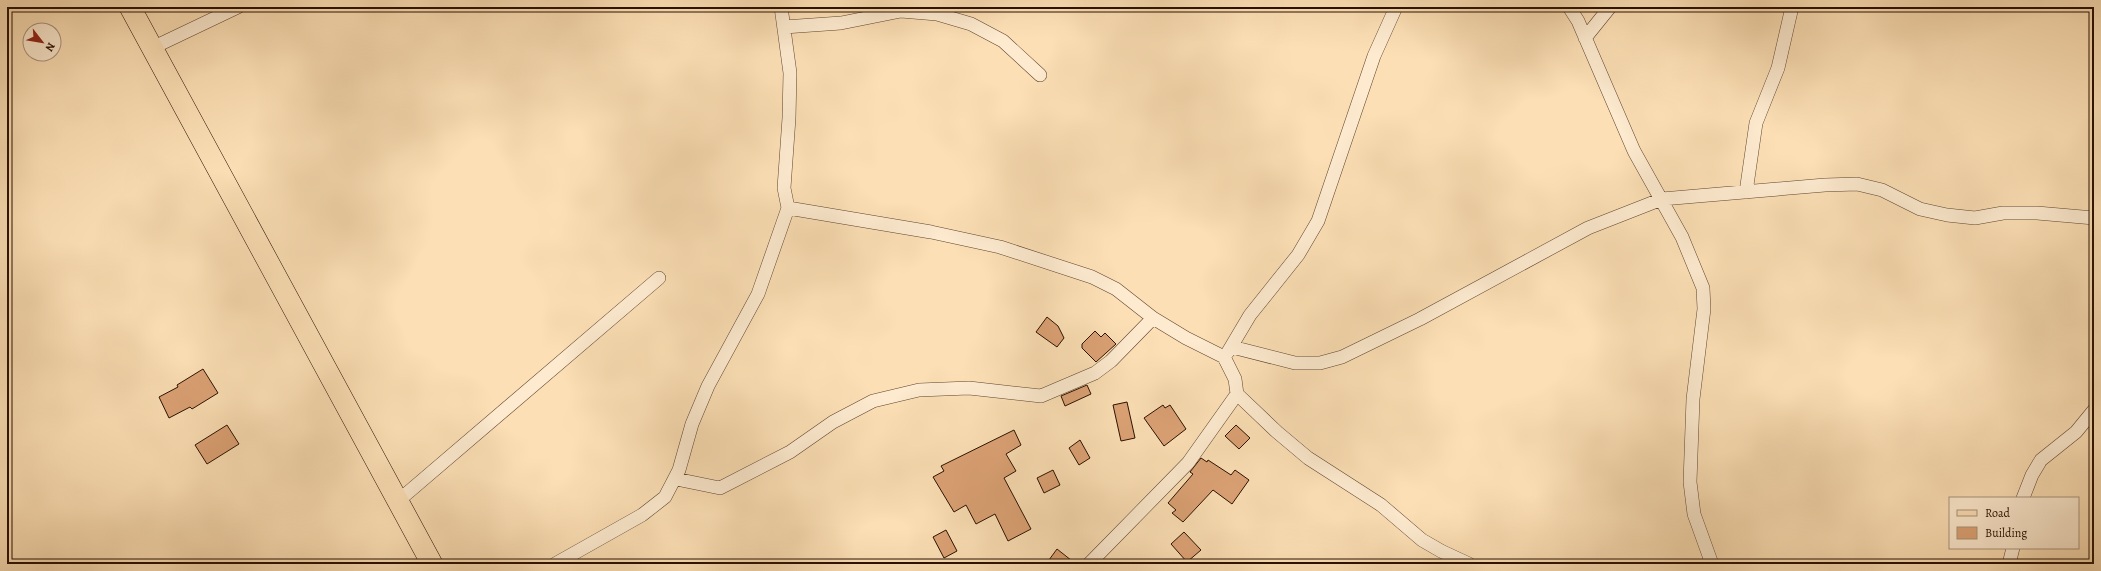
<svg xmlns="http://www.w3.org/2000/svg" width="2101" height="571" font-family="Alegreya,serif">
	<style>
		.building { fill: #dca275; stroke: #291000 }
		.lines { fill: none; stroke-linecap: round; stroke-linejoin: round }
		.street-casing { stroke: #5e442d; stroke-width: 14 }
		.primary-casing { stroke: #291000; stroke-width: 22 }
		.street { stroke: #fdeacf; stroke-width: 13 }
		.primary { stroke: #fcdfb5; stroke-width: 21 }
	</style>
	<rect width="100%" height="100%" fill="#fcdfb5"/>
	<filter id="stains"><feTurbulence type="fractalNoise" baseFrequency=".005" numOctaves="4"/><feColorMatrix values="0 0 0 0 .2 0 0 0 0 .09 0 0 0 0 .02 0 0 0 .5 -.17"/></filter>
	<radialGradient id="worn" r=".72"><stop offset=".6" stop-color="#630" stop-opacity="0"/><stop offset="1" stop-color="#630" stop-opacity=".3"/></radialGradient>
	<path class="building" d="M 1047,317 L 1058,326 L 1064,338 L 1057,347 L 1036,332 Z
		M 1095,331 L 1101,337 L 1105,333 L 1116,344 L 1096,362 L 1082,348 L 1082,344 Z
		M 203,369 L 218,393 L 192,409 L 190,407 L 169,418 L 159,397 L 178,387 L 177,385 Z
		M 1087,385 L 1091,394 L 1065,406 L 1061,396 Z
		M 1127,402 L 1135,438 L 1121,441 L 1113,405 Z
		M 1163,405 L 1165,408 L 1170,405 L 1186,429 L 1164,446 L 1144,418 Z
		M 227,425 L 239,444 L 207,464 L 195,445 Z
		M 1236,425 L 1250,438 L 1239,449 L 1225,436 Z
		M 1014,430 L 1021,445 L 1006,454 L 1016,471 L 1004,478 L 1031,529 L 1008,541 L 995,514 L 976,524 L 966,505 L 954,512 L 933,477 L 944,471 L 941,466 Z
		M 1080,440 L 1090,458 L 1079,465 L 1069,448 Z
		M 1201,458 L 1207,462 L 1208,460 L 1231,475 L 1235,470 L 1249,480 L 1232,504 L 1213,490 L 1183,522 L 1172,513 L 1176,510 L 1168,503 L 1193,474 L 1190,472 Z
		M 1053,470 L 1060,485 L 1044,493 L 1037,478 Z
		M 946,530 L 957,551 L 944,558 L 933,537 Z
		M 1184,532 L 1201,550 L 1187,562 L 1171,544 Z
		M 1057,549 L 1076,564 L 1046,564 Z"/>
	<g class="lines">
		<defs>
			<path id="street" d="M 1569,7 L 1578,21 L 1634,151 L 1682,237 L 1703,288 L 1704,309 L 1693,399 L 1690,482 L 1694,514 L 1712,564
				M 784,27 L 841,23 L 901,11 L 937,14 L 971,24 L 1003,41 L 1040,75
				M 1585,38 L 1610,7
				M 152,48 L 238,7
				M 1746,192 L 1756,123 L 1778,68 L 1792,7
				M 788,208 L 931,232 L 1000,247 L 1092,277 L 1116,289 L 1153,318 L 1186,338 L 1224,357 L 1235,379 L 1237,394 L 1277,432 L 1308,458 L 1381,505 L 1422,540 L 1441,551 L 1469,564
				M 1232,347 L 1295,363 L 1320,363 L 1342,357 L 1420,319 L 1588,228 L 1662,199 L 1825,185 L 1857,184 L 1882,190 L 1920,209 L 1947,215 L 1975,218 L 2003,213 L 2037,213 L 2094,218
				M 1228,352 L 1250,315 L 1298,255 L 1318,221 L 1374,56 L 1396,7
				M 676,479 L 720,488 L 790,452 L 833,422 L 873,401 L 919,390 L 969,388 L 1041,396 L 1095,373 L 1111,361 L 1153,318
				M 2023,498 L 2032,475 L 2041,460 L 2076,432 L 2094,410
				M 398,501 L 659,278
				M 555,564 L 642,515 L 665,497 L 679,470 L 692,424 L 708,386 L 758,294 L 788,208 L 784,188 L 789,118 L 790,73 L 781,7
				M 1089,564 L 1188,463 L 1237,394
				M 2009,564 L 2013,548"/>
			<path id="primary" d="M 130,7 L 432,564"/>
		</defs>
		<use href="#street" class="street-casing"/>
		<use href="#primary" class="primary-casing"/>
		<use href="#street" class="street"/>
		<use href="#primary" class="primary"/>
	</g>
	<rect width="2101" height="571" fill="none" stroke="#fcdfb5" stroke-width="24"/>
	<rect x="8" y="8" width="2085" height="555" fill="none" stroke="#291000" stroke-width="2"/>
	<rect x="12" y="12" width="2077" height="547" fill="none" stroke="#291000"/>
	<rect x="1949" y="497" width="130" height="52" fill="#fdeacf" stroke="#a8937c"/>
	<rect x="1957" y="510" width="20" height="6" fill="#fcdfb5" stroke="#a8937c"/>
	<text x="1985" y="517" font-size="12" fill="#291000">Road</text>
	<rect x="1957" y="527" width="20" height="12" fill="#dca275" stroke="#a8937c"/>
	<text x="1985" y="537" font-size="12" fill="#291000">Building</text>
	<g transform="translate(42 42) rotate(121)"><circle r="19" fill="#fdeacf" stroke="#a8937c"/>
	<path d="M0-3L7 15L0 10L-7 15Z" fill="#8f2418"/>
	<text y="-6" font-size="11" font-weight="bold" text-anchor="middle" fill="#291000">N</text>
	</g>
	<rect width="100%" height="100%" filter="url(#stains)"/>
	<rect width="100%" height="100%" fill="url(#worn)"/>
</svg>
